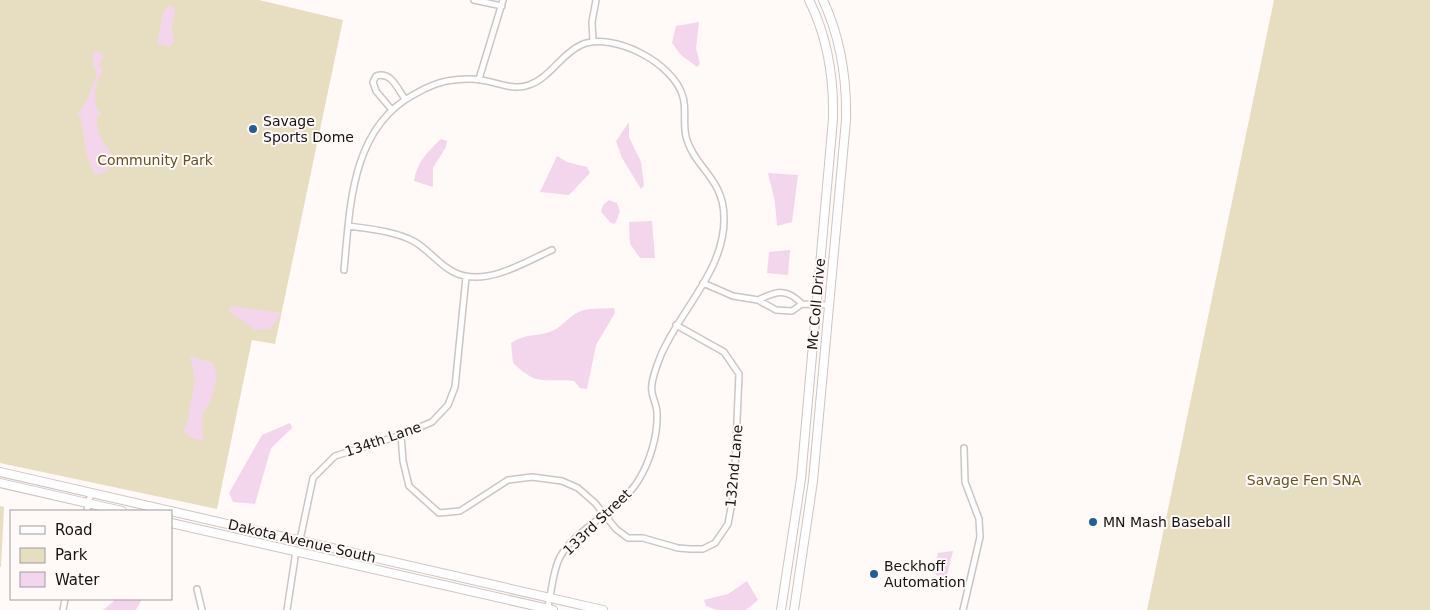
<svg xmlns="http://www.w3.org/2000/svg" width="1430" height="610" font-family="'DejaVu Sans',sans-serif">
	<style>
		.green { fill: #e7dec2 }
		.water { fill: #f3d6eb }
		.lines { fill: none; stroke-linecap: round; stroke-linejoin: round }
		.street-casing { stroke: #cec5c3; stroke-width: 8 }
		.secondary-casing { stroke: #cec5c3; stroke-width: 10 }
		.street { stroke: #fff; stroke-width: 5 }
		.secondary { stroke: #fff; stroke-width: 8 }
		.poi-dot { fill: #215f95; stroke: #fff9f8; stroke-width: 2 }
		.labels { text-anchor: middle; stroke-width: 4; stroke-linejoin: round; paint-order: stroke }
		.poi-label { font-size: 14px; fill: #171413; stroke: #fff9f8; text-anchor: start }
		.park-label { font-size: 14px; fill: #645421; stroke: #fff9f8 }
		.street-label { font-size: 14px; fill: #171413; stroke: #fff9f8 }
	</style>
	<rect width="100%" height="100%" fill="#fff9f8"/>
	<path class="green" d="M 0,0 L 259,0 L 343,20 L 275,344 L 252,340 L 217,509 L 0,463 Z
		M 1274,0 L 1430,0 L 1430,610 L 1147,610 Z
		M 0,506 L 4,507 L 1,567 L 0,567 Z"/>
	<path class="water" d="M 171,5 L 175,9 L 172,30 L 174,41 L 170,47 L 157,43 L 164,10 Z
		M 699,22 L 696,48 L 700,64 L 697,67 L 681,55 L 672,43 L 676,26 Z
		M 93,52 L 98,52 L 103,54 L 103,58 L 99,64 L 103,70 C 96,77 94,95 96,105 C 97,109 100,111 102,115 L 97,115 C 96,136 102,139 112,156 C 111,166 105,176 94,174 L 86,152 L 81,117 L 77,115 L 87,100 L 97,75 L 93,64 Z
		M 629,122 L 629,137 L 641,162 L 644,186 L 641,189 L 622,158 L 616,141 Z
		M 441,139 L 447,141 L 446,147 L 433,168 L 433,187 L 414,181 C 417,162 427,152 441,139 Z
		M 557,156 L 567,162 L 587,167 L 590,173 L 569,195 L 540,192 Z
		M 768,173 L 798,175 L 792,222 L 777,226 L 775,202 Z
		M 609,200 L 617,203 L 620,211 L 615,224 L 611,223 L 601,212 L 603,205 Z
		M 652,221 L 655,258 L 640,258 L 630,244 L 629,222 Z
		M 790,250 L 788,275 L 767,273 L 769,252 Z
		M 231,306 L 281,313 L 270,329 L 255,330 L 229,311 Z
		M 614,308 L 615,313 L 596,345 L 587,389 L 580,388 L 574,381 C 543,378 538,387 513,363 L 511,343 C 527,332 540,338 556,329 C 563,325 568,318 575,314 C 585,307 602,309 614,308 Z
		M 190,356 L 213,363 L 217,377 L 210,402 L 202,415 L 203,441 L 192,438 L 183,431 C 190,419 188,416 190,404 C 196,381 196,379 190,356 Z
		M 290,423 L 292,428 L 271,448 L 255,504 L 233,502 L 229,493 L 262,435 Z
		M 953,551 L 946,579 L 936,575 L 935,566 L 938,553 Z
		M 747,581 L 758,600 L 746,610 L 717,610 L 706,606 L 704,600 L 728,594 Z
		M 113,599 L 142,599 L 136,610 L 103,610 L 114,601 Z"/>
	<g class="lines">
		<defs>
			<path id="street" d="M 474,0 L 502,6
				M 593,41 L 592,22 L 596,0
				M 479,79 L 503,0
				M 392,110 L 376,91 L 373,82 L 376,76 C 391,71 397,88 405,99
				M 348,226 C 370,229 395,231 415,242 C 432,252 444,272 465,276 C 494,282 527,261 552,250
				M 344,270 C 350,207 351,129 413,95 C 425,88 440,81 454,80 C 462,79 472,78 481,80 C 497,82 513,91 529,85 C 550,78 561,54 581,45 C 613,31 674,63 683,97 C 687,111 682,126 687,140 C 696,169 724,179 724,218 C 725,270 680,310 661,355 C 657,365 650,382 652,392 C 653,399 657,406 657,413 C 658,435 650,462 638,481 C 619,511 576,528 560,557 C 552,572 552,593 547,610
				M 703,283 L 733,296 L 758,300 L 776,310 L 792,311 L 802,304 C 787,288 777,291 758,300
				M 802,304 L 829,305
				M 401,435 L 403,461 L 409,486 L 439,513 L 460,511 L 508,480 L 532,477 L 562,481 L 578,488 L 595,503 L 616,529 L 628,538 L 643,538 L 678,548 L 690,549 L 703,549 L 715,543 L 728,524 L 734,491 L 739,374 L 724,352 L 676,325
				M 87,511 L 91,492
				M 300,540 L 313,478 L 335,456 L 401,435 L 432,422 L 448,405 L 455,387 L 466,277
				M 197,589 L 202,610
				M 63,610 L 65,599
				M 287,610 L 296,551
				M 963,610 L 980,537 L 979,519 L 965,482 L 964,448"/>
			<path id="secondary" d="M 0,472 L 603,610
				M 0,483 L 122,511
				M 171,523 L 553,610
				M 781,610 L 801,479 L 833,119 C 834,77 828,38 809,0
				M 794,610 L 813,481 L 846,120 C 847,78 841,39 823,0"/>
		</defs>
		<use href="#street" class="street-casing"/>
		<use href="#secondary" class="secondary-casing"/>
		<use href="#street" class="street"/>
		<use href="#secondary" class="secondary"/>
	</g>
	<g class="poi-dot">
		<circle cx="253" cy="129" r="5"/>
		<circle cx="1093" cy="522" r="5"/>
		<circle cx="874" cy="574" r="5"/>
	</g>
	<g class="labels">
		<g class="poi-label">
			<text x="263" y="126">Savage<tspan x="263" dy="16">Sports Dome</tspan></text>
			<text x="1103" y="527">MN Mash Baseball</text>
			<text x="884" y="571">Beckhoff<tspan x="884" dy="16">Automation</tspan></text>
		</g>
		<g class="park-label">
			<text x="155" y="165">Community Park</text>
			<text x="1304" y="485">Savage Fen SNA</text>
		</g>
		<g class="street-label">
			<text transform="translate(816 304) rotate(-85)" y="5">Mc Coll Drive</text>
			<text transform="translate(383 439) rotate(-19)" y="5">134th Lane</text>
			<text transform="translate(734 466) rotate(-85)" y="5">132nd Lane</text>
			<text transform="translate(597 522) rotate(-44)" y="5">133rd Street</text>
			<text transform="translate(302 541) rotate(13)" y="5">Dakota Avenue South</text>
		</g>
	</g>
	<rect x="10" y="510" width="162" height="90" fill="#fff9f8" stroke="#a29d9c"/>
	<rect x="20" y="526" width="25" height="8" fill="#ffffff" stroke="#a29d9c"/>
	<text x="55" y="535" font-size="15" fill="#171413">Road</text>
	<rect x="20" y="548" width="25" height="15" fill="#e7dec2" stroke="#a29d9c"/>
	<text x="55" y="560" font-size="15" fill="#171413">Park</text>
	<rect x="20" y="572" width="25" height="15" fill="#f3d6eb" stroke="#a29d9c"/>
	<text x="55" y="585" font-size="15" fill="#171413">Water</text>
</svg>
